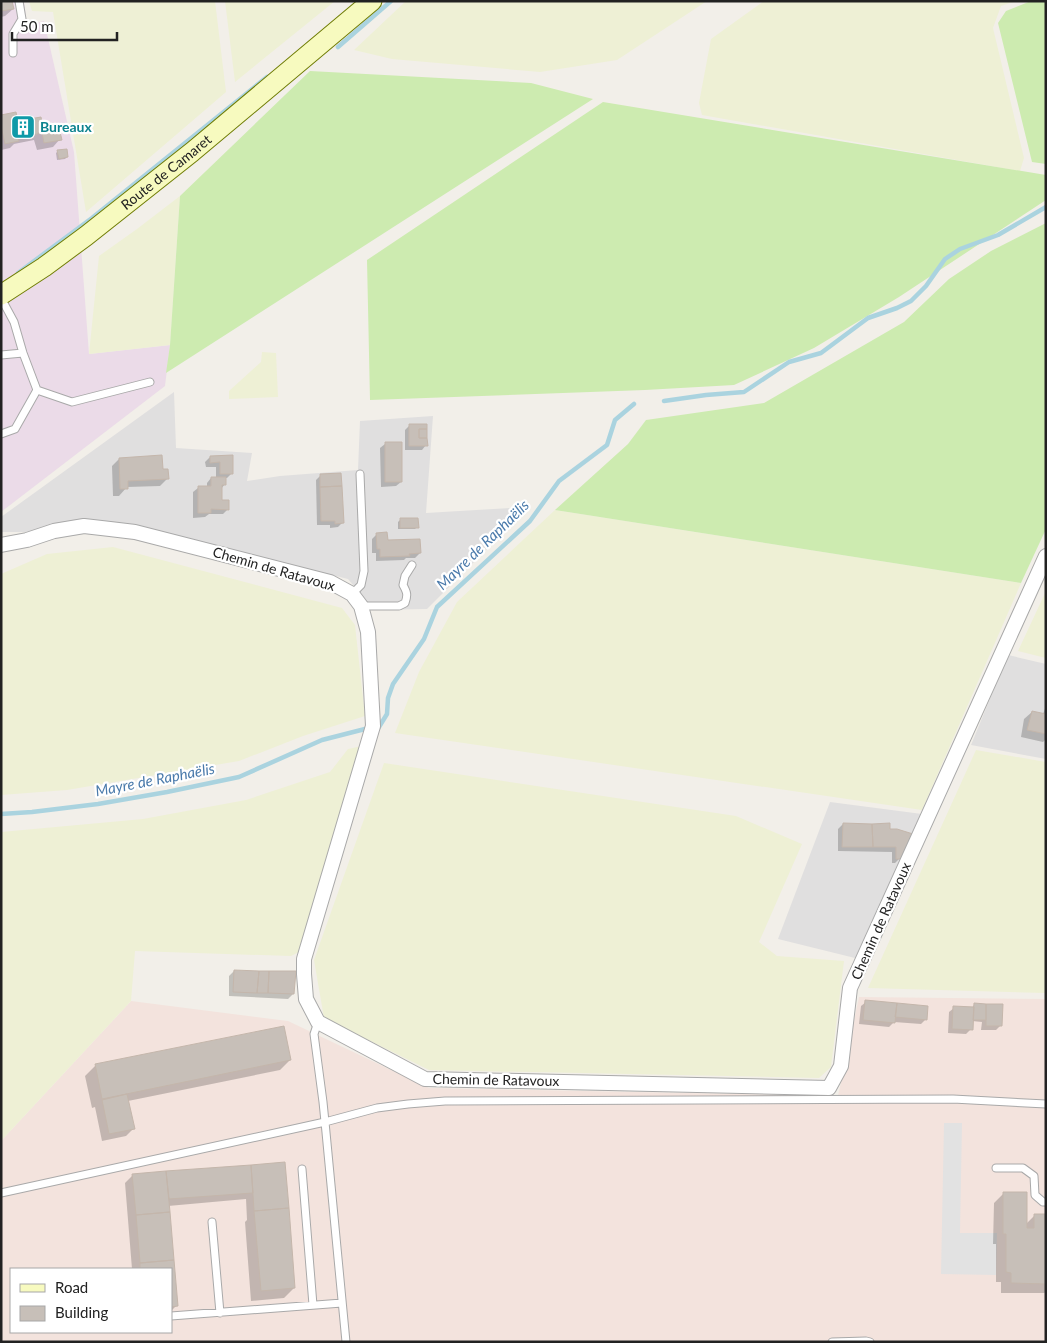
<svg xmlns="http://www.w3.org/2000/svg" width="1047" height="1343" font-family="Lato,sans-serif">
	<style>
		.residential { fill: #e0dfdf }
		.industrial { fill: #ebdbe8 }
		.military { fill: #f3e3dd; fill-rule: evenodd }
		.farmland { fill: #eef0d5 }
		.grass { fill: #cdebb0 }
		.parking { fill: #e2e2e2 }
		.shadow { fill: #0003 }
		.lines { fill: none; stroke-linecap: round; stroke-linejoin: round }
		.stream { stroke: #aad3df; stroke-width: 4.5 }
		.building { fill: #c7bfb8; stroke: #c4b6ab }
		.lane-casing { stroke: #a9a9a9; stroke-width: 9 }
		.street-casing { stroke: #a9a9a9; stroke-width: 16 }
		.secondary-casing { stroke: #707d05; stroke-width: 21 }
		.lane { stroke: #fff; stroke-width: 7 }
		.street { stroke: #fff; stroke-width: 14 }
		.secondary { stroke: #f7fabf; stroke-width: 19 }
		.labels { text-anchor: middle; stroke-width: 4.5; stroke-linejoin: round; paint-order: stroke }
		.culture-label { font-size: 14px; font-weight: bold; fill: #0d838f; stroke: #fff; text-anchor: start }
		.street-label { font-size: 14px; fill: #222; stroke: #fff }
		.water-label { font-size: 15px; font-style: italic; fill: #4a7aab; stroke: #fff }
	</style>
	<rect width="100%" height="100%" fill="#f2efe9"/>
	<path class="residential" d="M 174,392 L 176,448 L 252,453 L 247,481 L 280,476 L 358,470 L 360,421 L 433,416 L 426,513 L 529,507 L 427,609 L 374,610 L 348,579 L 186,539 L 83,521 L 25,532 L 1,532 L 1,517 Z
		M 1008,655 L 1046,664 L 1046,759 L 971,745 Z
		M 830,802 L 922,814 L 859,959 L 778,939 Z"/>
	<path class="industrial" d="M 1,1 L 24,1 L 27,25 L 44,21 L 74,152 L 89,354 L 170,345 L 165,386 L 1,512 Z"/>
	<path class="military" d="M 859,997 L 1046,999 L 1046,1342 L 1,1342 L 1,1141 L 131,1001 L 288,1021 L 429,1088 L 838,1096 ZM 11,1269 L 171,1269 L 171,1332 L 11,1332 Z"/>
	<path class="farmland" d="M 29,1 L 215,1 L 226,92 L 86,212 L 53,12 L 32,11 Z
		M 225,1 L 335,1 L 235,82 Z
		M 406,1 L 707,1 L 617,60 L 540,72 L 392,59 L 354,50 Z
		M 764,1 L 1016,1 L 1001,6 L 993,28 L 1024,158 L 1020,171 L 702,115 L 699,103 L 711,39 Z
		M 180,196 L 170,345 L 89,354 L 99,256 L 137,229 Z
		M 262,352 L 276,353 L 278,397 L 229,399 L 229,391 L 261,362 Z
		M 555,510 L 1021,583 L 922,810 L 395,733 L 419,672 L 457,602 Z
		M 113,547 L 342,608 L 355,625 L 365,716 L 303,736 L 239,761 L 67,790 L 1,795 L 1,574 L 47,554 Z
		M 1046,591 L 1046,658 L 1018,651 Z
		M 362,746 L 303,950 L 291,956 L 135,951 L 131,1001 L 1,1141 L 1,832 L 143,819 L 246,800 L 330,772 L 348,749 Z
		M 976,750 L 1046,762 L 1046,993 L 868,988 Z
		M 384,763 L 736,816 L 802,844 L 759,942 L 777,956 L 844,961 L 831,1067 L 819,1078 L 429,1070 L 324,1018 L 314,960 Z"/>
	<path class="grass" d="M 1031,1 L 1046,1 L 1046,164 L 1032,162 L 998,23 L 1006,11 Z
		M 310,71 L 531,83 L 593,99 L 166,373 L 170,345 L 180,196 Z
		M 603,102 L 1046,175 L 1046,200 L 899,297 L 814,348 L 734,385 L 645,390 L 370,400 L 367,260 Z
		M 1046,223 L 1046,529 L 1021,583 L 555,510 L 628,444 L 646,420 L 764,403 L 904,322 L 949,279 L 991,251 Z"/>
	<path class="parking" d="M 944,1123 L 962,1123 L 960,1233 L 997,1233 L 996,1275 L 941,1274 Z"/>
	<path class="shadow" d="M 1,1 L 13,9 L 5,16 L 1,17 Z
		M 1,116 L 17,122 L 42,130 L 60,139 L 53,147 L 37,150 L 34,140 L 14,144 L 10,148 L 1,150 Z
		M 58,151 L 67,157 L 65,159 L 57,160 L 56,153 Z
		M 409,426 L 426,445 L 422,450 L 405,450 L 405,430 Z
		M 385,444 L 401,482 L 396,486 L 381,487 L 380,448 Z
		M 210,457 L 232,457 L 232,473 L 227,478 L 225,478 L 225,484 L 221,489 L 221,501 L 228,509 L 223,514 L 209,514 L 205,517 L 193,518 L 193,492 L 198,488 L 207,488 L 207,483 L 211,478 L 216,478 L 216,467 L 206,467 L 205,462 Z
		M 119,459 L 161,471 L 168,478 L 160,486 L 127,487 L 119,496 L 113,496 L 112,466 Z
		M 321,475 L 342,523 L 338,527 L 330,528 L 330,525 L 317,525 L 316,480 Z
		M 400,520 L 417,527 L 415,529 L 398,529 L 398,522 Z
		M 377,534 L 387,541 L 420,553 L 415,558 L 406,558 L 404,560 L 376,561 L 376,553 L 372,553 L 372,539 Z
		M 1046,706 L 1046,739 L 1043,742 L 1021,737 L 1024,719 L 1032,712 L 1043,714 Z
		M 843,824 L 888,830 L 897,830 L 900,858 L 895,863 L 892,863 L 892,852 L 838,851 L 838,829 Z
		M 234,971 L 293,994 L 288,999 L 229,996 L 229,976 Z
		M 866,1002 L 926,1019 L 921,1024 L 894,1022 L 889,1027 L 859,1024 L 861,1006 Z
		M 974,1005 L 1001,1025 L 996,1030 L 981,1030 L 982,1022 L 972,1021 L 971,1029 L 966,1034 L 948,1033 L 949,1012 L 954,1008 L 972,1008 Z
		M 290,1060 L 280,1070 L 128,1101 L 133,1129 L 126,1136 L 102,1141 L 95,1107 L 92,1108 L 85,1076 L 95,1066 Z
		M 284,1163 L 294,1288 L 284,1298 L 251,1301 L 245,1222 L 247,1220 L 246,1199 L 168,1206 L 176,1306 L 171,1311 L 171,1269 L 132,1269 L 125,1183 L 133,1175 Z
		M 1004,1193 L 1026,1224 L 1035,1215 L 1044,1223 L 1046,1223 L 1046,1292 L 1044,1293 L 1001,1293 L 1001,1282 L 996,1282 L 996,1244 L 993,1244 L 994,1203 Z"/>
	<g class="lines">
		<path class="stream" d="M 338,47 L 391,1
			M 18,273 L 92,218 L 267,77
			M 664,401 L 706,395 L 744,392 L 789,362 L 821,353 L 868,318 L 897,308 L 911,301 L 926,286 L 945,259 L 960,249 L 998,235 L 1046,207
			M 379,727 L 387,714 L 388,698 L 393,684 L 424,639 L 437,607 L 530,521 L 559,481 L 607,445 L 615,420 L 634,404
			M 1,814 L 32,812 L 98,804 L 167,792 L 239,777 L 322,740 L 365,729"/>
	</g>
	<path class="building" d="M 1,1 L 12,1 L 14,9 L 1,11 Z
		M 16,112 L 18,121 L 41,117 L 43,128 L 58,124 L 62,140 L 44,143 L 42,133 L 18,138 L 19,141 L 5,144 L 1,126 L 1,115 Z
		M 67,149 L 68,157 L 59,159 L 57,150 Z
		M 409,424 L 427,424 L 427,429 L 419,429 L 419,438 L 427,438 L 428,446 L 409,446 Z
		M 419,429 L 427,429 L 427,438 L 419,438 Z
		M 385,442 L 402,442 L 402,482 L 385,482 Z
		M 162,455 L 163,469 L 168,469 L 169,479 L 128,481 L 128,489 L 120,489 L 119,458 Z
		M 233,455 L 233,474 L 220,474 L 220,462 L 210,463 L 210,456 Z
		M 341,473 L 342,486 L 320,487 L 320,474 Z
		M 211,477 L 226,477 L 226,485 L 222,485 L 222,500 L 229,500 L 229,510 L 211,509 L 211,513 L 198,513 L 198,486 L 211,486 Z
		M 342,486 L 344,523 L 335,524 L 335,521 L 321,521 L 320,487 Z
		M 400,518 L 418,518 L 419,528 L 400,528 Z
		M 387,532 L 388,540 L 420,539 L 421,553 L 409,554 L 410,556 L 380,557 L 380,549 L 377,549 L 376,533 Z
		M 1032,711 L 1046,714 L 1046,734 L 1027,730 Z
		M 843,823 L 872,824 L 873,847 L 842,847 Z
		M 890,823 L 890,829 L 897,829 L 913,834 L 902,859 L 896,859 L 896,847 L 873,847 L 872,824 Z
		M 234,970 L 259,971 L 257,993 L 233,992 Z
		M 259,971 L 269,971 L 268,993 L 257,993 Z
		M 269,971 L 296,971 L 294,994 L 268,993 Z
		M 865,1000 L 897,1003 L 895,1023 L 863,1020 Z
		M 897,1003 L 928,1006 L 927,1020 L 895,1017 Z
		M 974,1003 L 986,1004 L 986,1020 L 973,1020 Z
		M 986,1004 L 1003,1004 L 1002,1026 L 986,1026 Z
		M 953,1006 L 974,1007 L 973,1030 L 952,1029 Z
		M 284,1026 L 291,1060 L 102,1099 L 95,1064 Z
		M 127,1094 L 135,1129 L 109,1134 L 102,1100 Z
		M 285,1162 L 289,1208 L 254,1211 L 251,1165 Z
		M 251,1165 L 253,1193 L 169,1199 L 166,1171 Z
		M 166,1171 L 170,1212 L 136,1215 L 132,1174 Z
		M 1003,1192 L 1027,1192 L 1027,1228 L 1034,1228 L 1034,1214 L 1045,1214 L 1046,1284 L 1011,1283 L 1011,1273 L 1006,1272 L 1006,1234 L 1003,1234 Z
		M 289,1208 L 295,1288 L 261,1291 L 254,1211 Z
		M 170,1212 L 174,1260 L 140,1263 L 136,1215 Z
		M 174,1260 L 178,1306 L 171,1307 L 171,1269 L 140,1269 L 140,1263 Z"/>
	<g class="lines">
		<defs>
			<path id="lane" d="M 13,53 L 13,34 L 22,19 L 19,1
				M 1,298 L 14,322 L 23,353 L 37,390 L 15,429 L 1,434
				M 1,355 L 23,353
				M 37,390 L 72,402 L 150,382
				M 352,594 L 361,585 L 364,571 L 360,474
				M 361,606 L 399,606 L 405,603 C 408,595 407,592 403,585 L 405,576 L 412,565
				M 996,1168 L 1023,1168 L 1034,1176 L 1035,1195 L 1043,1202 L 1046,1202
				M 302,1169 L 313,1305
				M 1,1193 L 325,1122 L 323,1102 L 314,1034 L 318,1022
				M 212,1222 L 220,1313
				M 171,1316 L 342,1303
				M 346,1342 L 325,1122 L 377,1108 L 408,1104 L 445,1101 L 953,1099 L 1046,1104
				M 832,1342 L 866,1341 L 870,1342"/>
			<path id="street" d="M 1,545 L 27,540 L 54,531 L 84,526 L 110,529 L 135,532 L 330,582 L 352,594 L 361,606 L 368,632 L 373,726 L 304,959 L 304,974 L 306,999 L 318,1022 L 425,1079 L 829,1088 L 841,1066 L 850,988 L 1046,556"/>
			<g id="secondary">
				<path id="s1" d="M 1,295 L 44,267 L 86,236 L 192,152 L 372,1"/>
			</g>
		</defs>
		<use href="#lane" class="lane-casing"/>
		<use href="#street" class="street-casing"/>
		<use href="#secondary" class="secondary-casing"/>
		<use href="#lane" class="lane"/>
		<use href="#street" class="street"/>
		<use href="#secondary" class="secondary"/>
	</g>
	<defs>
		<symbol id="building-square" viewBox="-11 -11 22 22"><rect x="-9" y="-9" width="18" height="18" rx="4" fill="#0f9aa8" stroke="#fff"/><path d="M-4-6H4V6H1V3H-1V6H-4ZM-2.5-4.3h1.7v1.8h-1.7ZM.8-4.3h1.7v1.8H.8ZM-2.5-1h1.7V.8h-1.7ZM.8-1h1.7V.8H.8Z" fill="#fff"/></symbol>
	</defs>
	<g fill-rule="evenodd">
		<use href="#building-square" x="9" y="113" width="28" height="28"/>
	</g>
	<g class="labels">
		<g class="culture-label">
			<text x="40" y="132">Bureaux</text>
		</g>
		<g class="street-label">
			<text dy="5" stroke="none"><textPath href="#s1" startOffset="206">Route de Camaret</textPath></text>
			<text transform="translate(274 569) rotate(16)" y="5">Chemin de Ratavoux</text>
			<text transform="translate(881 921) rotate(-66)" y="5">Chemin de Ratavoux</text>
			<text transform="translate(496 1080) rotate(1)" y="5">Chemin de Ratavoux</text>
		</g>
		<g class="water-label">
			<text transform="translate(483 545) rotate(-44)" y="5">Mayre de Raphaëlis</text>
			<text transform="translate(155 780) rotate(-11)" y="5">Mayre de Raphaëlis</text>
		</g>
	</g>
	<rect width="1047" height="1343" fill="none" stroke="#222222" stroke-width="5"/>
	<rect x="10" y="1268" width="162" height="65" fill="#ffffff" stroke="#a7a7a7"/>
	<rect x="20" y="1284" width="25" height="8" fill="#f7fabf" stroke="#a7a7a7"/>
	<text x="55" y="1293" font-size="15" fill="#222222">Road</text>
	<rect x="20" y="1306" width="25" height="15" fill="#c7bfb8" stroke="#a7a7a7"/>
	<text x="55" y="1318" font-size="15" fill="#222222">Building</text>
	<path d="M12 32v8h105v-8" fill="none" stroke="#222222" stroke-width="2.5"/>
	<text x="20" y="32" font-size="15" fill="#222222" stroke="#ffffff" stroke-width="4" paint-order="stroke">50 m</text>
</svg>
